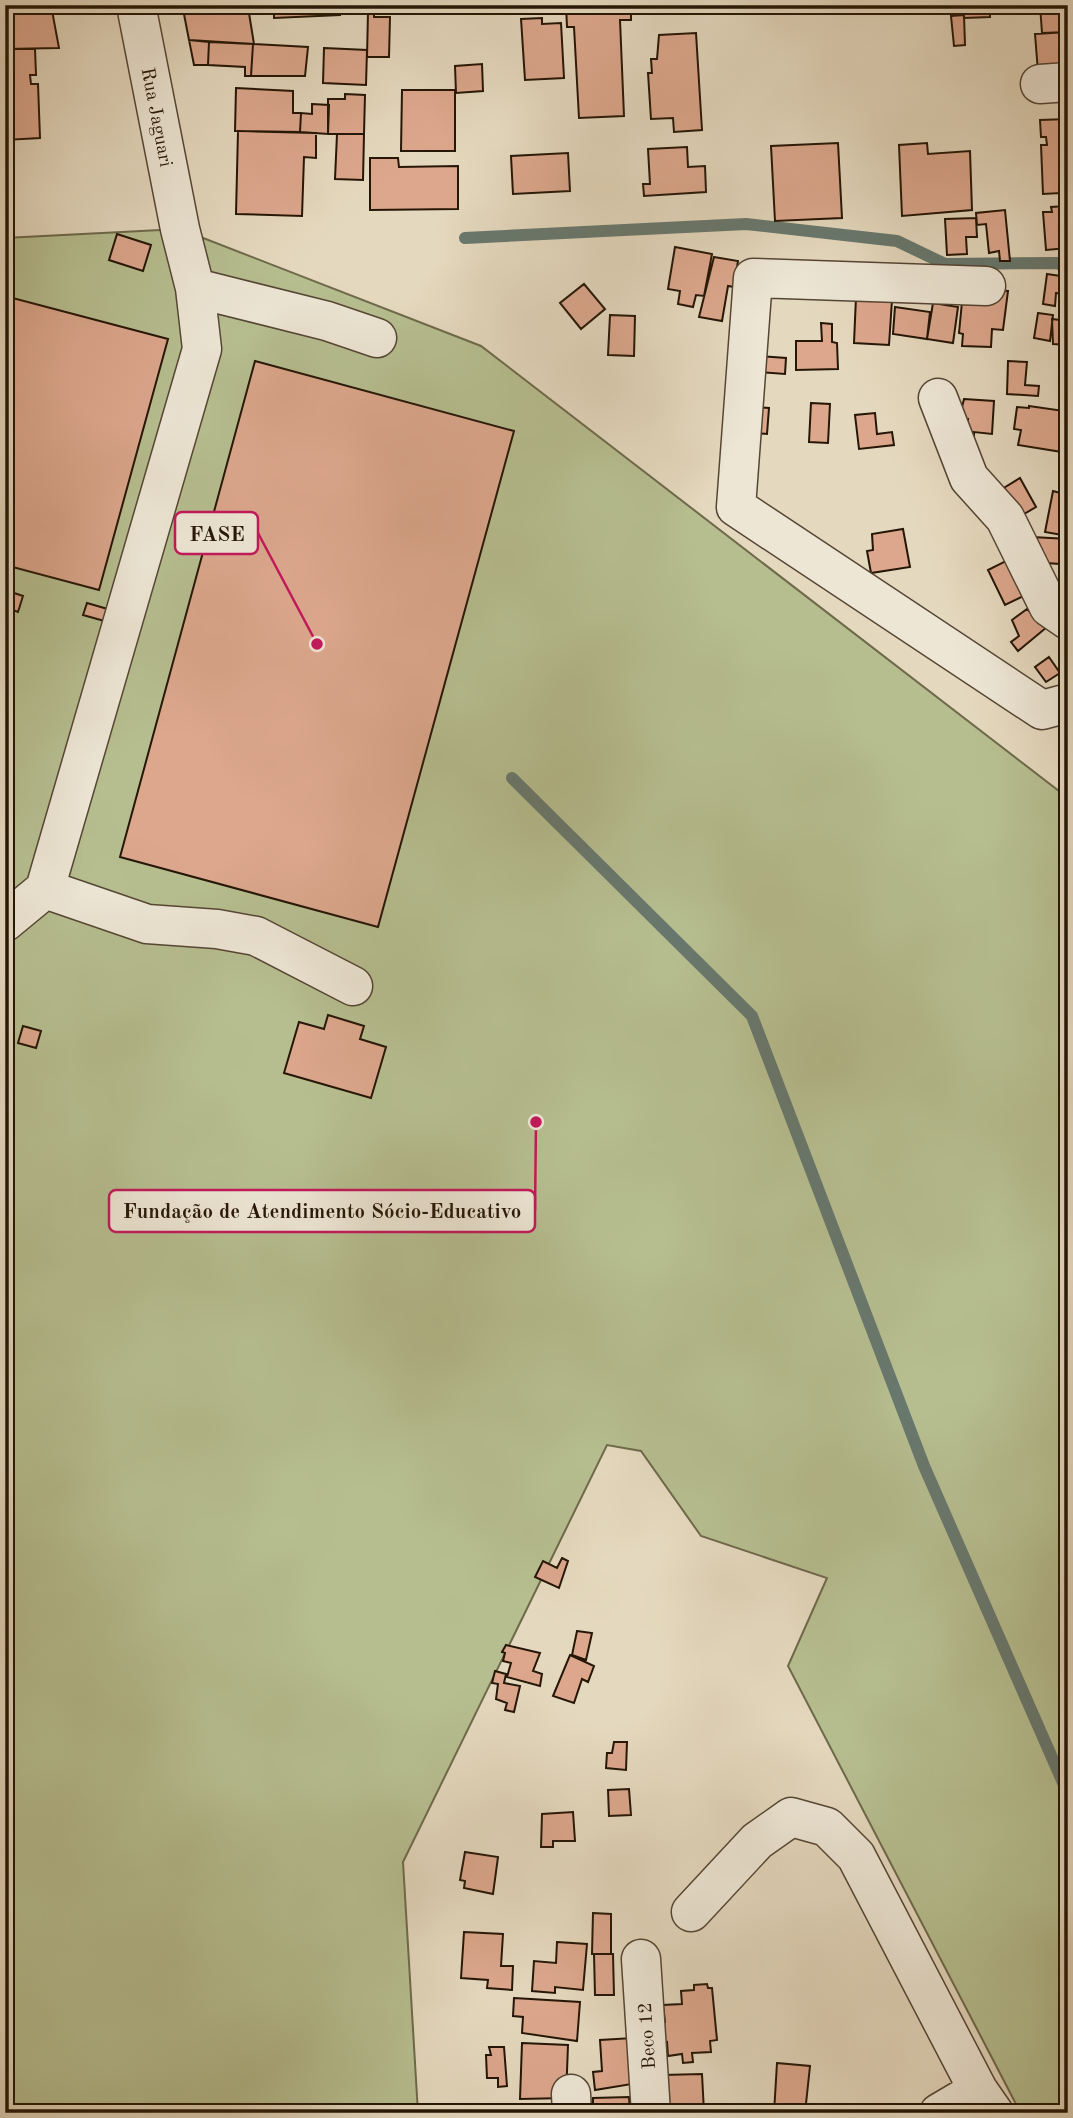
<svg xmlns="http://www.w3.org/2000/svg" width="1073" height="2118" font-family="'Old Standard TT',serif">
	<style>
		.green { fill: #b6be90; stroke: #6e6a4b; stroke-width: 2 }
		.lines { fill: none; stroke-linecap: round; stroke-linejoin: round }
		.stream { stroke: #68786e; stroke-width: 12 }
		.building { fill: #dca78d; stroke: #251606; stroke-width: 2 }
		.minor-casing { stroke: #554634; stroke-width: 41 }
		.minor { stroke: #ede6d5; stroke-width: 38 }
		.labels { text-anchor: middle; stroke-width: 7; stroke-linejoin: round; paint-order: stroke }
		.street-label { font-size: 19px; fill: #251606; stroke: #ede6d5 }
		.leader { fill: none; stroke: #c2185b; stroke-width: 2.5 }
		.callout-dot { fill: #c2185b; stroke: #ede6d5; stroke-width: 2.5 }
		.callout { fill: #ede6d5; stroke: #c2185b; stroke-width: 2.5 }
		.callout-label { font-size: 21px; text-anchor: middle; font-weight: bold; fill: #251606 }
	</style>
	<rect width="100%" height="100%" fill="#e4d8be"/>
	<filter id="stains"><feTurbulence type="fractalNoise" baseFrequency=".00286" numOctaves="4"/><feColorMatrix values="0 0 0 0 .2 0 0 0 0 .09 0 0 0 0 .02 0 0 0 .5 -.17"/></filter>
	<radialGradient id="worn" r=".72"><stop offset=".6" stop-color="#630" stop-opacity="0"/><stop offset="1" stop-color="#630" stop-opacity=".3"/></radialGradient>
	<path class="green" d="M 180,229 L 481,346 L 1068,798 L 1068,2113 L 1027,2113 L 1016,2104 L 788,1666 L 827,1578 L 701,1536 L 641,1451 L 607,1445 L 403,1862 L 418,2113 L 5,2113 L 5,238 Z"/>
	<g class="lines">
		<path class="stream" d="M 465,238 L 746,224 L 897,241 L 945,264 L 1057,263 L 1068,268
			M 512,778 L 752,1016 L 924,1466 L 1068,1794"/>
	</g>
	<path class="building" d="M 29,5 L 51,5 L 59,48 L 5,49 L 5,10 Z
		M 274,5 L 340,5 L 340,15 L 274,18 Z
		M 566,5 L 631,5 L 631,20 L 620,20 L 624,116 L 579,118 L 574,27 L 567,27 Z
		M 860,5 L 891,5 L 891,9 L 860,11 Z
		M 963,5 L 990,5 L 990,17 L 964,18 Z
		M 1040,5 L 1068,5 L 1068,32 L 1042,33 Z
		M 237,6 L 248,7 L 254,44 L 189,40 L 183,9 L 237,13 Z
		M 368,12 L 374,12 L 374,17 L 390,17 L 389,57 L 367,57 Z
		M 964,15 L 965,45 L 954,46 L 951,16 Z
		M 542,18 L 542,24 L 561,23 L 564,78 L 525,80 L 521,19 Z
		M 1068,32 L 1068,70 L 1038,72 L 1035,34 Z
		M 696,33 L 702,130 L 674,132 L 673,118 L 651,119 L 648,73 L 652,73 L 651,59 L 657,59 L 659,35 Z
		M 189,40 L 209,42 L 208,65 L 194,65 Z
		M 209,42 L 253,44 L 251,76 L 245,76 L 245,67 L 208,65 Z
		M 253,44 L 308,47 L 305,76 L 251,76 Z
		M 324,48 L 367,50 L 366,85 L 323,83 Z
		M 5,49 L 35,49 L 36,75 L 30,75 L 31,84 L 38,84 L 40,138 L 5,140 Z
		M 482,64 L 483,91 L 456,93 L 455,66 Z
		M 236,88 L 293,91 L 293,113 L 301,113 L 300,132 L 235,131 Z
		M 402,90 L 455,90 L 455,151 L 401,151 Z
		M 345,94 L 365,95 L 364,134 L 328,134 L 328,99 L 345,99 Z
		M 312,104 L 329,105 L 328,134 L 300,132 L 301,113 L 312,114 Z
		M 1068,119 L 1068,201 L 1060,201 L 1060,193 L 1043,194 L 1041,145 L 1047,145 L 1046,137 L 1041,137 L 1040,120 Z
		M 238,131 L 316,133 L 316,158 L 304,157 L 302,216 L 236,214 Z
		M 337,134 L 364,134 L 363,180 L 335,179 Z
		M 838,143 L 842,218 L 775,221 L 771,146 Z
		M 927,143 L 928,154 L 970,151 L 972,210 L 902,216 L 899,145 Z
		M 687,147 L 688,167 L 705,166 L 706,192 L 644,196 L 643,184 L 650,184 L 648,149 Z
		M 568,153 L 570,191 L 513,194 L 511,156 Z
		M 370,158 L 398,158 L 399,167 L 458,166 L 458,209 L 370,210 Z
		M 1066,206 L 1068,248 L 1046,250 L 1043,212 L 1052,212 L 1051,207 Z
		M 1005,210 L 1010,261 L 1000,261 L 999,251 L 989,253 L 986,224 L 977,225 L 976,213 Z
		M 976,218 L 977,237 L 966,237 L 967,254 L 947,255 L 945,219 Z
		M 117,234 L 151,245 L 143,271 L 109,260 Z
		M 675,247 L 712,254 L 704,296 L 696,295 L 693,307 L 678,304 L 680,291 L 668,289 Z
		M 714,257 L 738,261 L 734,287 L 728,286 L 722,321 L 699,317 Z
		M 1047,274 L 1068,277 L 1068,294 L 1056,293 L 1055,306 L 1043,304 Z
		M 584,284 L 605,309 L 581,329 L 560,303 Z
		M 995,290 L 1008,291 L 1003,330 L 992,329 L 991,347 L 962,346 L 963,334 L 959,333 L 962,302 Z
		M 5,296 L 168,339 L 99,590 L 5,565 Z
		M 856,297 L 892,300 L 889,345 L 854,343 Z
		M 933,303 L 958,307 L 953,343 L 927,339 Z
		M 895,307 L 930,312 L 927,339 L 893,334 Z
		M 1038,313 L 1053,315 L 1050,341 L 1034,338 Z
		M 610,315 L 635,316 L 634,356 L 608,355 Z
		M 1052,319 L 1068,321 L 1068,345 L 1053,344 Z
		M 821,323 L 832,324 L 832,342 L 837,343 L 838,369 L 796,370 L 796,341 L 822,341 Z
		M 760,356 L 786,358 L 785,374 L 759,372 Z
		M 255,361 L 514,431 L 378,927 L 120,857 Z
		M 1008,361 L 1027,362 L 1025,385 L 1039,386 L 1038,396 L 1007,394 Z
		M 964,399 L 994,401 L 992,434 L 974,432 L 974,437 L 966,437 L 968,419 L 959,419 Z
		M 811,403 L 830,404 L 828,443 L 809,442 Z
		M 1029,406 L 1064,411 L 1063,414 L 1068,415 L 1068,437 L 1065,436 L 1062,452 L 1018,445 L 1021,430 L 1014,429 L 1017,407 L 1029,408 Z
		M 756,407 L 769,408 L 767,434 L 754,433 Z
		M 875,413 L 877,434 L 892,432 L 894,445 L 859,449 L 855,415 Z
		M 1020,478 L 1036,507 L 1019,517 L 1002,489 Z
		M 1053,491 L 1068,495 L 1068,536 L 1045,532 Z
		M 903,529 L 910,567 L 871,573 L 867,551 L 873,550 L 872,534 Z
		M 1032,537 L 1068,539 L 1068,569 L 1060,568 L 1060,564 L 1031,562 Z
		M 1018,555 L 1036,590 L 1005,605 L 988,570 Z
		M 5,590 L 23,596 L 18,612 L 5,607 Z
		M 87,603 L 118,612 L 115,624 L 83,615 Z
		M 1027,609 L 1047,627 L 1018,651 L 1011,642 L 1019,636 L 1012,620 Z
		M 1049,657 L 1060,673 L 1046,682 L 1035,667 Z
		M 328,1015 L 364,1026 L 360,1039 L 386,1047 L 371,1098 L 284,1073 L 299,1022 L 324,1029 Z
		M 23,1026 L 41,1031 L 36,1048 L 18,1043 Z
		M 562,1558 L 568,1561 L 559,1588 L 535,1577 L 543,1561 L 557,1568 Z
		M 577,1631 L 592,1633 L 586,1660 L 572,1655 Z
		M 506,1645 L 540,1653 L 533,1671 L 542,1674 L 540,1686 L 507,1677 L 511,1663 L 503,1661 L 505,1653 L 502,1652 Z
		M 570,1655 L 594,1666 L 588,1682 L 582,1679 L 574,1703 L 553,1696 Z
		M 495,1671 L 506,1674 L 504,1683 L 520,1686 L 514,1712 L 505,1710 L 507,1703 L 496,1699 L 498,1684 L 492,1683 Z
		M 614,1742 L 627,1742 L 626,1770 L 606,1768 L 607,1753 L 612,1753 Z
		M 629,1789 L 631,1815 L 609,1816 L 608,1790 Z
		M 573,1812 L 575,1841 L 553,1841 L 553,1847 L 541,1847 L 542,1814 Z
		M 465,1852 L 498,1857 L 493,1894 L 464,1888 L 465,1881 L 460,1880 Z
		M 593,1913 L 611,1914 L 611,1954 L 592,1954 Z
		M 464,1932 L 503,1934 L 501,1966 L 513,1966 L 512,1990 L 487,1988 L 488,1980 L 461,1978 Z
		M 557,1942 L 587,1944 L 583,1990 L 555,1987 L 555,1993 L 532,1991 L 534,1961 L 556,1963 Z
		M 594,1954 L 613,1954 L 614,1995 L 595,1995 Z
		M 707,1984 L 708,1988 L 712,1988 L 717,2040 L 710,2041 L 711,2052 L 692,2053 L 693,2062 L 683,2063 L 682,2054 L 668,2056 L 667,2042 L 653,2044 L 651,2023 L 665,2022 L 663,2005 L 682,2004 L 681,1991 L 694,1990 L 694,1985 Z
		M 514,1998 L 580,2002 L 577,2041 L 522,2033 L 523,2017 L 513,2016 Z
		M 633,2038 L 632,2084 L 595,2090 L 593,2072 L 602,2071 L 600,2040 Z
		M 522,2043 L 568,2045 L 566,2098 L 520,2099 Z
		M 489,2047 L 504,2047 L 507,2086 L 498,2087 L 498,2078 L 487,2078 L 486,2055 L 491,2055 Z
		M 777,2063 L 810,2066 L 805,2113 L 774,2113 Z
		M 702,2074 L 704,2112 L 663,2113 L 662,2075 Z
		M 629,2097 L 630,2113 L 593,2113 L 593,2098 Z"/>
	<g class="lines">
		<defs>
			<path id="minor" d="M 1040,84 L 1068,82
				M 986,286 L 753,278 L 736,507 L 1042,710 L 1068,703
				M 195,288 L 327,321 L 377,338
				M 938,398 L 969,478 L 1005,518 L 1049,607 L 1068,620
				M 45,889 L 147,924 L 217,929 L 256,936 L 353,986
				M 5,922 L 45,889 L 202,349 L 195,288 L 180,229 L 136,5
				M 691,1912 L 757,1841 L 791,1817 L 827,1827 L 856,1856 L 978,2090 L 994,2113
				M 641,1959 L 651,2113
				M 571,2094 L 572,2113
				M 939,2113 L 978,2090"/>
		</defs>
		<use href="#minor" class="minor-casing"/>
		<use href="#minor" class="minor"/>
	</g>
	<g class="labels">
		<g class="street-label">
			<text transform="translate(158 117) rotate(79)" y="7">Rua Jaguari</text>
			<text transform="translate(646 2036) rotate(-94)" y="7">Beco 12</text>
		</g>
	</g>
	<path class="leader" d="M317 644L258 533M536 1122L535 1211"/>
	<g class="callout-dot">
		<circle cx="317" cy="644" r="7"/>
		<circle cx="536" cy="1122" r="7"/>
	</g>
	<g class="callout">
		<rect x="175" y="512" width="83" height="42" rx="7"/>
		<rect x="109" y="1190" width="426" height="42" rx="7"/>
	</g>
	<g class="callout-label">
		<text x="217" y="541">FASE</text>
		<text x="322" y="1218">Fundação de Atendimento Sócio-Educativo</text>
	</g>
	<rect width="1073" height="2118" fill="none" stroke="#e4d8be" stroke-width="28"/>
	<rect x="7" y="7" width="1059" height="2104" fill="none" stroke="#251606" stroke-width="3.5"/>
	<rect x="14" y="14" width="1045" height="2090" fill="none" stroke="#251606" stroke-width="2"/>
	<rect width="100%" height="100%" filter="url(#stains)"/>
	<rect width="100%" height="100%" fill="url(#worn)"/>
</svg>
